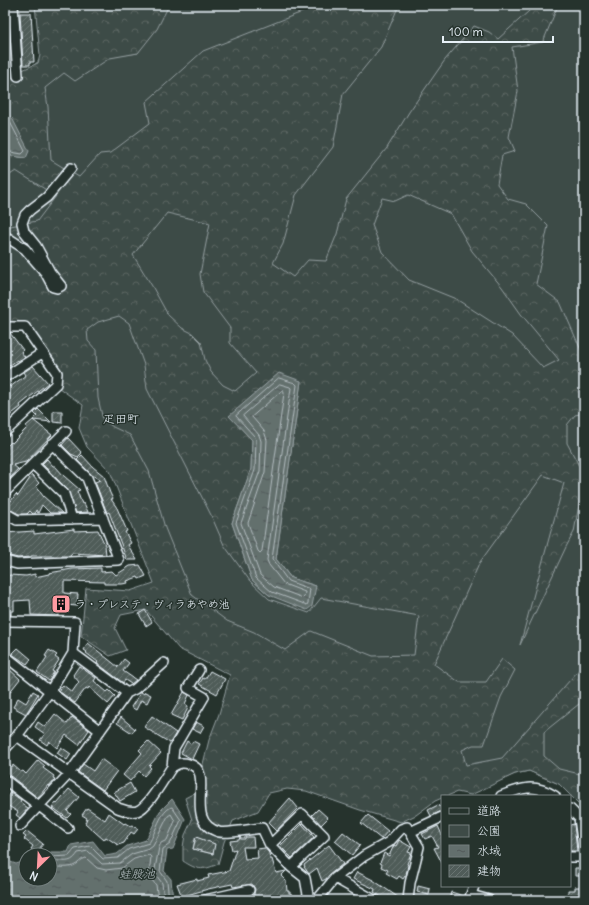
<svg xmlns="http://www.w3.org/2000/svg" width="589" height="905" font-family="Delius,'Klee One',sans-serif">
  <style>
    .green { fill: #3e4b47; stroke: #939ea0 }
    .forest { fill: url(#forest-crowns); stroke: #939ea0; fill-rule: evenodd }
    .water { fill: url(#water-ripples); stroke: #98a3a5 }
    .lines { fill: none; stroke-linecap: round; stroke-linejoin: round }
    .shore { stroke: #b3bdc0; stroke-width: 1 }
    .building { fill: url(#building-hatch); stroke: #e8f1f8 }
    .minor-casing { stroke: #e8f1f8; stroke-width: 12 }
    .minor { stroke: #26332d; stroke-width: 9 }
    .labels { text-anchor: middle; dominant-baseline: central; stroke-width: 3; stroke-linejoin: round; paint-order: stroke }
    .poi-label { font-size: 11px; fill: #e8f1f8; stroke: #26332d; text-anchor: start }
    .neighbourhood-label { font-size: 12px; fill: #e8f1f8; stroke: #26332d }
    .water-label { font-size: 12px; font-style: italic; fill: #b3bdc0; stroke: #26332d }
  </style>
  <defs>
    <pattern id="forest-crowns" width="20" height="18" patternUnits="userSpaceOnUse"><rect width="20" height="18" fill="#3e4b47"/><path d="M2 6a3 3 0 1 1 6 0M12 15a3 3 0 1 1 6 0" fill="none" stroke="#5a6562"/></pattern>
    <pattern id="water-ripples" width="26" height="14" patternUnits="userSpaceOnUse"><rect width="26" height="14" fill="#636f6d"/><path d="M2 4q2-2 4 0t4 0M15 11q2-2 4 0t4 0" fill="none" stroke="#535a5a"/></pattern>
    <pattern id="building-hatch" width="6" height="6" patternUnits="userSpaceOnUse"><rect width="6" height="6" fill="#505c59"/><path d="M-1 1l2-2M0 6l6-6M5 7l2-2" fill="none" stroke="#697472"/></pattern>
  </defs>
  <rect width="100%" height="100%" fill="#26332d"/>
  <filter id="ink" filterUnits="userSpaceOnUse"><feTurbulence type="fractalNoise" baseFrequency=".025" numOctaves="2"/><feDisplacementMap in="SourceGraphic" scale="8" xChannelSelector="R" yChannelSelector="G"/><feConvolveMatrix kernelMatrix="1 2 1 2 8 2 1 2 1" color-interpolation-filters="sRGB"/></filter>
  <g filter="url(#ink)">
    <path class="green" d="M165,5H584V809L559,784L529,771L515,774L488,786L184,642L60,345L5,268V88L44,57L95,67L110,57L138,53Z"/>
    <path class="forest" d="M35,5H169L157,29L138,53L110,58L75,81L64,73L45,88L48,107L51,160L79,177L100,154L110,153L150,123L146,102L203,51L320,5H399L381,47L343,94L333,147L296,195L283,244L273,263L293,277L308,260L326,261L337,234L346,199L387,148L409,112L445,60L474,26L489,32L498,39L529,11L533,5H558L543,42L512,47L518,91L509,137L515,151L502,155L497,184L508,199L526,204L548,226L536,284L560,302L584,357V413L575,415L567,425V443L584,475V477L574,532L566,547L520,645L564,483L543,475L480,562L434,664L459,682H486L502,659L515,670L501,697L484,745H473L462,750L466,765L502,758L584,664V700L544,732V756L559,769L584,775V809L559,784L529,771L515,774L471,795L457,792L447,796H442V798L435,801L416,815L401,822L360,810L306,791L287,789L269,793L258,811L233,821L224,842L218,864C202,871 197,870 183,861V847L185,835L192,820L185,798L206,787L203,764L209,740L219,714L230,675L179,649L146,610L121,615L115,628L126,650L110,656L81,636L86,588L130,591L154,583L110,471L87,447L79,428L83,405L59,388V370L43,348L30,325L5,323V227L37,221L56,196L16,171L5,178V155L26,158L12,119L5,114V78H12L20,71L38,63L40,55ZM408,195L451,214L472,251L502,287L521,314L559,360L543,368L512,335L456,299L409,280L382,252L372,225L382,198L395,201ZM167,213L210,223L200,274L203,292L230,328V343L256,373L235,391L223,385L211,372L205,360L201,342L192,333L182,328L168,315L152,286L133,255ZM119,316L129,323L144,365L147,389L211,515L224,545L250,581L269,599L309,613L321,598L419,616L414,655L373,656L311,631L285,650L254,632L227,621L192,595L165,528L149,471L130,435L113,427L103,420L98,398L96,350L88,341L87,330L98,322ZM301,381L276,559L291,578L316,586L269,595L252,580L232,523L251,469L252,440L230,416ZM195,838L214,844L213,854L193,849Z"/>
    <path class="water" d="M5,114L12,118L29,151L26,158L5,155Z
      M279,373L301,381L276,559L291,578L316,586L312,606L307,610L269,595L252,580L232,523L251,469L252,440L229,416Z
      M172,799L185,819L173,849L167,850L164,871L171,879L173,900H5V860L16,864L26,861V879H50V855H44L51,852H68L71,845L93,841L105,856L117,854L127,846L146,840L160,811Z"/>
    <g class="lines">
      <path class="shore" d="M5,119L10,122L25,151L22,154L5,151
        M279,378L295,383L297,385L272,559L288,581L310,589L308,603L307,605L272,592L256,578L236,523L255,470L256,440L255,437L236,416Z
        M280,384L290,387L291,388L267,560L269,565L284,584L305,592L304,597L303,598L274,587L260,575L241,523L260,471L261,441L259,435L243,416Z
        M283,390L284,393L262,551L260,553L258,551L248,523L265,472L267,440L264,431L252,417Z
        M50,857L69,856L75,849L90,846L103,859L118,858L129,849L149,843C156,832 160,811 172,807L181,820L170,844L163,849L160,871L167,881L169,900
        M50,862C62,858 69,867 78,853L88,851L102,864L120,863L132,854L149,849L153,846L168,816L171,814L175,821L167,840L161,843L159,847L155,869L156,875L162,883L164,900
        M50,869C57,865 65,869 73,866C79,864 80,859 86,858L97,868L106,870L122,868L134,859L149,855L151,857L149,873L151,879L156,885L158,900"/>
    </g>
    <path class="building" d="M20,13H31L34,62H30V65H23Z
      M10,333L23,350L21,352L25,357L18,361L17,360L5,369V337Z
      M33,366L48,383L20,405L21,407L5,419V388L9,385L10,387L26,375L24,372Z
      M38,409L51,422L33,420L37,416L34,413Z
      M53,411H62V423L53,422Z
      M33,420L52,435L26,462L13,465L18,469L5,484V448L11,442L12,443L27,428L26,426Z
      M68,438L82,453L78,457L71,454L62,445Z
      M82,455L93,467L104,476L110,493L113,499H111L117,508L127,531L125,532L131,543L128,545L137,560H127L109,512L107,513L95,482L100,480L92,475L77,460Z
      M47,459L53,466H55L64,476L80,490L77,491L82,504L84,503L88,512L76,513L68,490L42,464Z
      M32,475L39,483L36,486L43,496L62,513H50L42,505L38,513L36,510L35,514H33L30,511L27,514H19L5,507V502L7,498L11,501L16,494L18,496Z
      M74,529V531L98,530L105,545L106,555L72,553L70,556H31V557L18,558L5,555V533L34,531V534Z
      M140,565L146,576L139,579L138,577L127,581L128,583L122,584H104V582L64,581V593L78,594L77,606L65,605V612H59V616L31,615L30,600L14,601V611H11V615H5V577L10,575L26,576L35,574V577L49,574V573L72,569L101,568V572L112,571L116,575L130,566Z
      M145,610L152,622L146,626L139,614Z
      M88,643L118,667L124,659L129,663L123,671L136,680L131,684L125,680L123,683L97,663L98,662L86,653L87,652L84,650Z
      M18,648L31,659L27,664L12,654Z
      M49,650L57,655L55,657L59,660L52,671L54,672L49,681L37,672L47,657L45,656Z
      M79,666L96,678L94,681L107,692L109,690L115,696L108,704L89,687L88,689L86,688L75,703L60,692L59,689L63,685L72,692L79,682L73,675Z
      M8,668L20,679L5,698V673Z
      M210,671L225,679L217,694L199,684L203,678L205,679Z
      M33,691L38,694L26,714L13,707L18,698L26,703Z
      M141,692L144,694L145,692L151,695L147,703L141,700L136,710L131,707Z
      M184,692L189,695L185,704L188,706L187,710L182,720L171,715Z
      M55,714L67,724L72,717L89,730L79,745L66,735L57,748L49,741L47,745L40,740L45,734L35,727L38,722L45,727Z
      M152,716L176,733L170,743L144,727Z
      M121,717L135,729L132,733L117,723Z
      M196,722L204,726L200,733L192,729Z
      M148,741L161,753L149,766L151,768L144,776L139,771L130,781L123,775L142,753L139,750Z
      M187,741L191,744L193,741L199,744L192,759L181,753Z
      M61,747L71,754L67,760L57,753Z
      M101,759L117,771L103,790L78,772L83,764L93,771Z
      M38,760L45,766L43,768L54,776L53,778L55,779L49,786L48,785L38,798L9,775L5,774V761L12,767L13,765L21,772L23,771L26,774Z
      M130,783L135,792L120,801L114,792Z
      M69,789L79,797L67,811L71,814L67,818L52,807L56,802L57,803Z
      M10,792L21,800L20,802L28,808L20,818L16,815L18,812L5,804L8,800L6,799Z
      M290,798L298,808L276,831L268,823Z
      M438,805L439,807L442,805V811L431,816L428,810Z
      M87,808L105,820L109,813L124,824L125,823L130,826L132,825L138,829L134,834L131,832L124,843L118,845L106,837L104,840L85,823L87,818L82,815Z
      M318,809L328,818L321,825L312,815Z
      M368,815L388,831L381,839L361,823Z
      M302,824L314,837L292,858L280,846Z
      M574,824L577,851H570V825Z
      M438,826L442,835V863L434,848L438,847L432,836L425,839L422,834Z
      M27,831L43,844L36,853L31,849L33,846L24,839L26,837L23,835Z
      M343,832L360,845L352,855L335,841Z
      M196,837L215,844L213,854L193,849Z
      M240,837L241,839H245V837H253L254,847H243L245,859L258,858L257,849L265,848L269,853L270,859H272L276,873L286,871L281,876L286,881L287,891H289V893H291L292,900H255L254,894L255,889L252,884L233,887L232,884L208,889L187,895L188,896L182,897L177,884L197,879V881L209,878L208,875L229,871L236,849L232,850L230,841L239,840Z
      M399,840L411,847L408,852L411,853L407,864L408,865L406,876H405L403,879L399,876L397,879L386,873L388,870L381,867L382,864L380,863L384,853L389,856L394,845L396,846Z
      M329,845L343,864L329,875L326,879L322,881L317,868L309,874L304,867H305L304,865Z
      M575,868H584V876H575Z
      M357,872L373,880L402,900H386L374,892L375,889L353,879Z
      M418,886L430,889L429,895L417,892Z
      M575,887H583V896L580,895V897H568V890H575Z
      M451,892L464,896L463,900H449Z"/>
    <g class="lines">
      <g class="minor-casing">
        <path id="minor" d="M13,5L18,76
          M5,236L25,249L45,272L53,287L57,288L61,286L50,272L36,246L24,231L22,223L25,215L30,210L47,197L71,168
          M5,327H25L57,373L56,384L5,432
          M5,377L42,353
          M33,464L64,494L72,519
          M5,492L66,431
          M5,513L17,520L103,518
          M5,561L17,564L119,560L87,478L52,444
          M5,621L75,622L73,653L50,691L17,736L5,749
          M73,653L127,693
          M9,659L100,731
          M17,736L118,808C124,810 130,813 137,811C149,807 164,778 172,767C178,763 182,762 189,764C217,771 181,821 219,832C227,834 252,829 262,828L270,845L291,867L305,878L309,900
          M172,767L174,748L204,697L188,688L199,670
          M5,780L68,828
          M501,796C521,788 534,783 555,796
          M570,809L579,818L584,855
          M20,826L69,774L127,693L135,689L164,663
          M410,832L442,817
          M270,845L302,814L324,836L291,867
          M570,857H584
          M335,878L374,900
          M471,895L489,900
          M205,900L249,890
          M317,900L335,878L364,856L389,842L401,829L407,827L419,847L410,883L408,900
          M469,900L474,886"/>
      </g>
      <use href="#minor" class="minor"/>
    </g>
  </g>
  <defs>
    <g id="building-square" transform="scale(1)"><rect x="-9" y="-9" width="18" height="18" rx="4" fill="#ff9aa2" stroke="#26332d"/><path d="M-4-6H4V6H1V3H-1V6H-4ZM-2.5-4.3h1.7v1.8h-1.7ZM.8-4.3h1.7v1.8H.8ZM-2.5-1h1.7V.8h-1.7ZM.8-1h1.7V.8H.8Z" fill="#111"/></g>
  </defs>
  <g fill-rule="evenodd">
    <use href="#building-square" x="61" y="604"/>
  </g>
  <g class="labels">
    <g class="poi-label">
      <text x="75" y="604">ラ・プレステ・ヴィラあやめ池</text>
    </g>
    <g class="neighbourhood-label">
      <text x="121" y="418">疋田町</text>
    </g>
    <g class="water-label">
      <text x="137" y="873">蛙股池</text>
    </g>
  </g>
  <rect width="589" height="905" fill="none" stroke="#26332d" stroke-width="20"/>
  <rect x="10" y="10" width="569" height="885" fill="none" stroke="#e8f1f8" stroke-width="1.5" filter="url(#ink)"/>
  <rect x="441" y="795" width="130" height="92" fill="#26332d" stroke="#747f7e"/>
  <rect x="449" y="808" width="20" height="6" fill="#26332d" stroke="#747f7e"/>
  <text x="477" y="815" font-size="12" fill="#e8f1f8">道路</text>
  <rect x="449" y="825" width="20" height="12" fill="#3e4b47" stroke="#747f7e"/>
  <text x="477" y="835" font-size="12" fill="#e8f1f8">公園</text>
  <rect x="449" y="845" width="20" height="12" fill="url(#water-ripples)" stroke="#747f7e"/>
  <text x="477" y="855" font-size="12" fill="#e8f1f8">水域</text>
  <rect x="449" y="865" width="20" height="12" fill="url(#building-hatch)" stroke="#747f7e"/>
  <text x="477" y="875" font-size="12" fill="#e8f1f8">建物</text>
  <g transform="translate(38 867) rotate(204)"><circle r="19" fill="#26332d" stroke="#747f7e"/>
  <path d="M0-3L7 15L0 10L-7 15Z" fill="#ff9aa2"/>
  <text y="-6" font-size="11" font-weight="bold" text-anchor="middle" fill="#e8f1f8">N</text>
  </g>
  <path d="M443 36v6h110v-6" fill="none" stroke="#e8f1f8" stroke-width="2"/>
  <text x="449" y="36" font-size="12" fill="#e8f1f8" stroke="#26332d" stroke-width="3" paint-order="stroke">100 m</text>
</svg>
